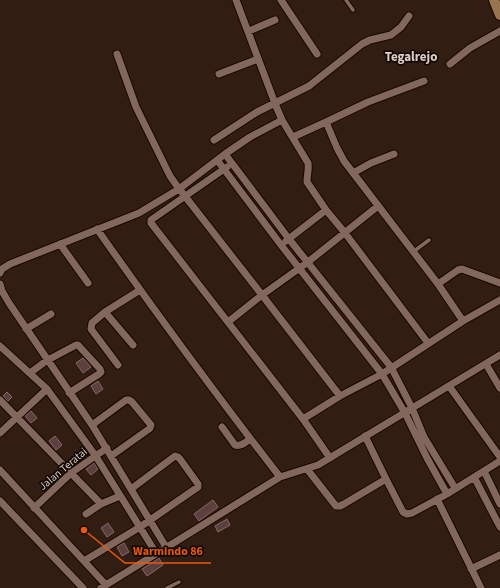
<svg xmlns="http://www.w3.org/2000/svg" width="500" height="588" font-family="'Source Sans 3',sans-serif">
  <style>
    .building { fill: #5b403f; stroke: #866867 }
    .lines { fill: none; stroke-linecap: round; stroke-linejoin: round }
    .lane-casing { stroke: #180601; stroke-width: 5.5 }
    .street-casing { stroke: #180601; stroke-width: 9 }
    .secondary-casing { stroke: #180601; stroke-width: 12 }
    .lane { stroke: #82685c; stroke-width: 3.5 }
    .street { stroke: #82685c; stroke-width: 7 }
    .secondary { stroke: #997451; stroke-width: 10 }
    .labels { text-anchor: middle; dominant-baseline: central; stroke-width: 3.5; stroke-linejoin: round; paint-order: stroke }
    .street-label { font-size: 11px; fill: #ddcec7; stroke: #130906 }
    .quarter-label { font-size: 13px; font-weight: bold; fill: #ddcec7; stroke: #130906 }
    .leader { fill: none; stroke: #e8590c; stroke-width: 1.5 }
    .callout-dot { fill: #e8590c; stroke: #130906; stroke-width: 1.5 }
    .callout-label { font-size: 12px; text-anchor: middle; font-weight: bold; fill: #e8590c; stroke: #130906; stroke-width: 3.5; stroke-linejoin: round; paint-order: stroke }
  </style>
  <rect width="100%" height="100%" fill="#321d12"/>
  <path class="building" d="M83,358L91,367L83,373L76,363Z
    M98,381L103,389L96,394L91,386Z
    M7,392L12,397L8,401L3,396Z
    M31,411L37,418L31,423L25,416Z
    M55,436L62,445L56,450L49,441Z
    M94,463L98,469L91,475L86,469Z
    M213,500L218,507L199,521L194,514Z
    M227,519L230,525L218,532L215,526Z
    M108,523L114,532L107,537L101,528Z
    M124,543L129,552L122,556L117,547Z
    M159,558L163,565L147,576L142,569Z"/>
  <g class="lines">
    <g class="lane-casing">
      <path id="lane" d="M346,0L353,10
        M413,252L429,240
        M167,588L179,582"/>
    </g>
    <g class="street-casing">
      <path id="street" d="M236,0L276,106L282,120L308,163C309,170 307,175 307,182L326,210L345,233L428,343
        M281,0L317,54
        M249,31L275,20
        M117,54L136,107L170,176L177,186L262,295L340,396
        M450,64L470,48L500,31
        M219,74L258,59
        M326,122L337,148L344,161L438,284L463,321
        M293,137L326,122L368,102L424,81
        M214,140L257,112L309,86L362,44L370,40L391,35L401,27L409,16
        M225,154L289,239L391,367L412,408L424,437L455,488
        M217,160L281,245L382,374L405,413L427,458L447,494
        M227,167L151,220V223L303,419L330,458
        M353,173L371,163L394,154
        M97,229C156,313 217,396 280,477
        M286,241L326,210
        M60,244L88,283
        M0,273L2,269L10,264L139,213L179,189L225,154L250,137L282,120
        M0,284L2,291L9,303L92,425L166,547
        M438,284L458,270L462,269L500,283
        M105,312L133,345
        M228,322L262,295L308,262L378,206
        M26,329L51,314
        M0,346L47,389L0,433
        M486,364L500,388
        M118,365L91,329L92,323L105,312L140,290
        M30,373L46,361L76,345H78L100,369L101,372L99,374L69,393
        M449,386L500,457
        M47,389L95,455L156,553
        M0,400L101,504
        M303,419L340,396L382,374L463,321L500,300
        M92,425L126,400H129L132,402L151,425L150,428L149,429L111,456
        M222,427L235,445C241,447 246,442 250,439
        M365,436L386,479L403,512L407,514L412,513L447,494L500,461
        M307,469L336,506H340L344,504L386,479
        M0,470L106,585
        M484,471L500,504
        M474,477L500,527
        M437,499L481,588
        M0,501L83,588
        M34,508L71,473L107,448
        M86,514L101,504L120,496
        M84,561L140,527L198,487V484L180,459L178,457L175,456L131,489
        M471,569L500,555
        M101,588L280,477L318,465L500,355"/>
    </g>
    <g class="secondary-casing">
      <path id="secondary" d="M494,0L500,15"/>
    </g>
    <use href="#lane" class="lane"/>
    <use href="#street" class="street"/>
    <use href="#secondary" class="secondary"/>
  </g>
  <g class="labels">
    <g class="street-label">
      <text transform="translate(63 469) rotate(-40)">Jalan Teratai</text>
    </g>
    <g class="quarter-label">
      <text x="411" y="57">Tegalrejo</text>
    </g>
  </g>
  <path class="leader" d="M84 530L125 563H211"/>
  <circle class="callout-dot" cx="84" cy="530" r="4"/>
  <g class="callout-label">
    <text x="168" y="555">Warmindo 86</text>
  </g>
</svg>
